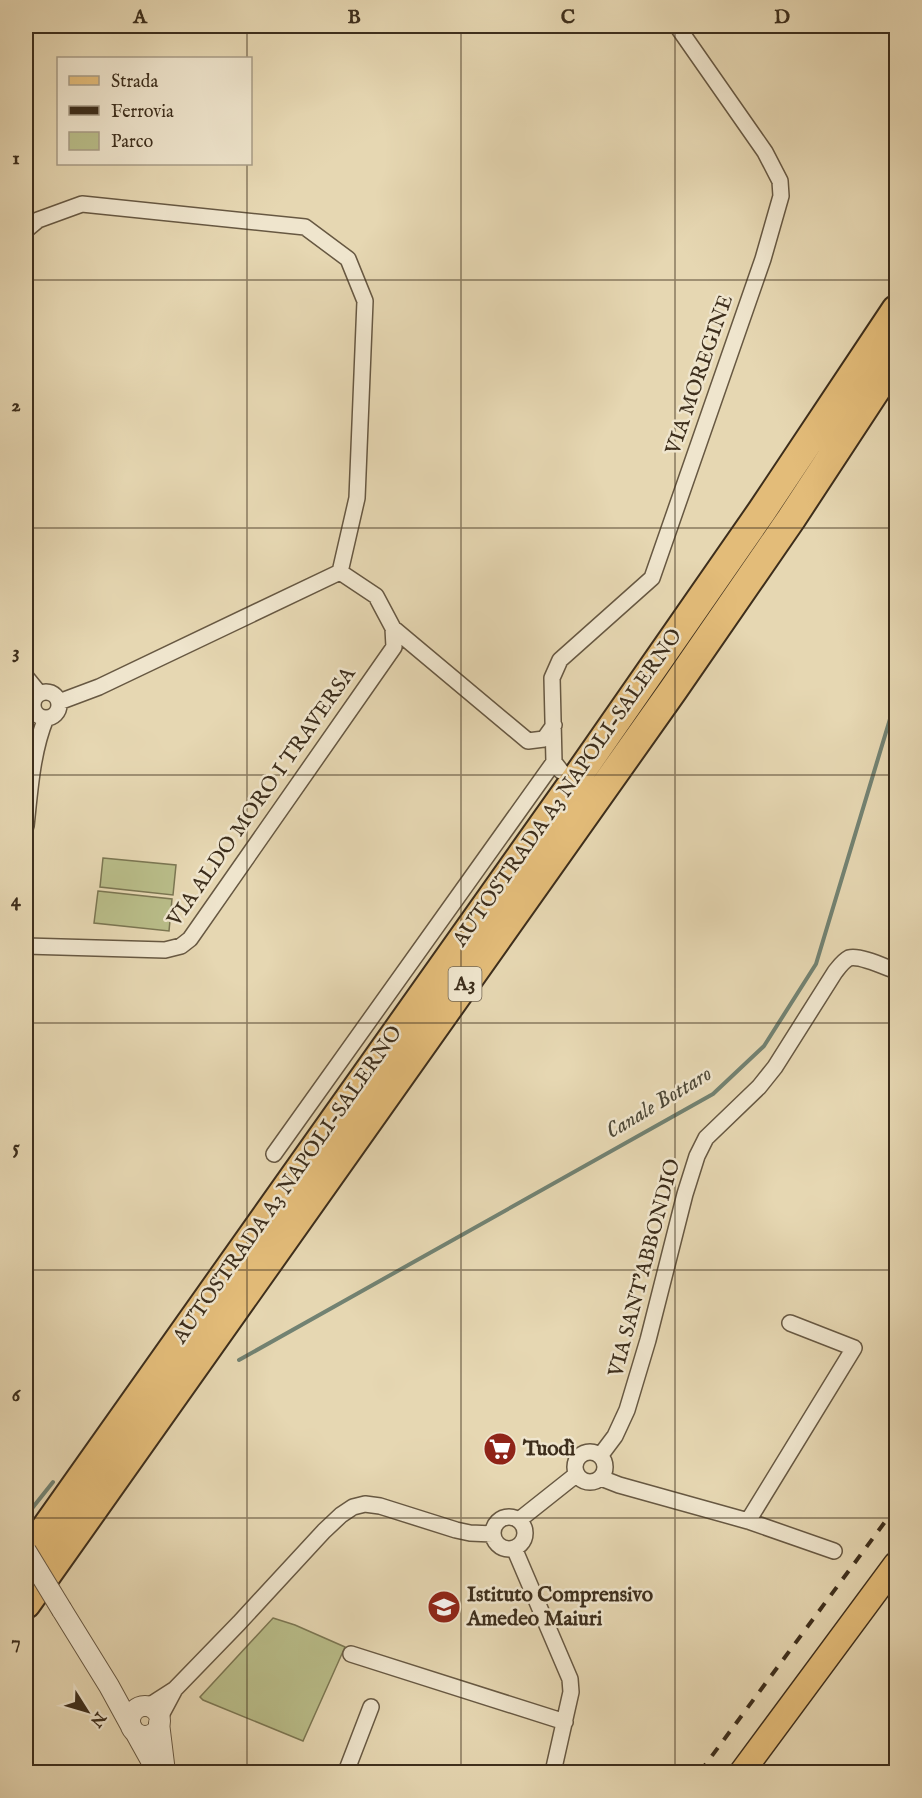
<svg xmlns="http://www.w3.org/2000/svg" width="922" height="1798" font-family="'IM FELL English',serif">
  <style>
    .green { fill: #b9bd89; stroke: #7b7652; stroke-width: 1.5 }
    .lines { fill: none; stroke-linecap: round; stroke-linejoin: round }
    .stream { stroke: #728272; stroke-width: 4 }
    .minor-casing { stroke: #675842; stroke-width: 18 }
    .tertiary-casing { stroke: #675842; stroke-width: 22 }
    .primary-casing { stroke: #3d2e1c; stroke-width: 27 }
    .motorway-casing { stroke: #3d2e1c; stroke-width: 32 }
    .minor { stroke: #efe5cd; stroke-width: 15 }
    .tertiary { stroke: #efe5cd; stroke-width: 20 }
    .primary { stroke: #e3bc79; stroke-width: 24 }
    .motorway { stroke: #e3bc79; stroke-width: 28 }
    .rail { stroke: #3d2e1c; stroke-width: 4; stroke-dasharray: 10 10; stroke-linecap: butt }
    .tertiary-bridge-casing { stroke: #675842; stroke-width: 22; stroke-linecap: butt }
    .tertiary-bridge { stroke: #efe5cd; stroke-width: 20 }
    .grid { fill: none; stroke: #3d2e1c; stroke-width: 1.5; stroke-opacity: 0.55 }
    .labels { text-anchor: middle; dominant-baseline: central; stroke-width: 5; stroke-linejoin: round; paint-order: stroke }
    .shield { fill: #efe5cd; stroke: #726551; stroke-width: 1.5 }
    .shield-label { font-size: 20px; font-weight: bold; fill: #3d2e1c }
    .street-label { font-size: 21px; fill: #3d2e1c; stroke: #efe5cd }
    .poi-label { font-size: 21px; font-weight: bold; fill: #3d2e1c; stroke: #efe5cd; text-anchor: start }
    .water-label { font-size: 22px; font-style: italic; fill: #4f4a39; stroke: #efe5cd }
    .neatline { fill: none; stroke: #3d2e1c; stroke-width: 2 }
    .grid-label { font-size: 20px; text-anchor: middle; font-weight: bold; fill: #3d2e1c }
  </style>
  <rect width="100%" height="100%" fill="#e6d7b2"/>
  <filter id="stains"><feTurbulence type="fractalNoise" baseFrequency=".00333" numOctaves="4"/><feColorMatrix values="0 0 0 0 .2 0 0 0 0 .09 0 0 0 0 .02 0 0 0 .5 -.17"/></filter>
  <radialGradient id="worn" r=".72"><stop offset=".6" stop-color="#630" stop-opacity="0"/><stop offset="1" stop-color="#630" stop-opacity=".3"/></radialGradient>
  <path class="green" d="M103,858L176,865L173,895L100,887Z
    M98,891L172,899L169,931L94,923Z
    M273,1618L295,1625L345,1647L303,1741L203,1700L200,1697Z"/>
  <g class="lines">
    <path class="stream" d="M239,1360L713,1094L764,1046L816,964L893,709L896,664
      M26,1516L53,1482"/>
    <g class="minor-casing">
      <path id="minor" d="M26,230L38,220L82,204L305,227L348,259L365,301L357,498L340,572L99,687L59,702
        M340,572L376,596L393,628L528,741L544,739L554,725
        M26,677L39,693
        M33 705a13 13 0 1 1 26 0a13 13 0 1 1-26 0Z
        M561,771L554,762L552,678L560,660L652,578L763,259L781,196L780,181L765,152L677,26
        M26,826C30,790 32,752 46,718
        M26,946L165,950L181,946L190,939L394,647L393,628
        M274,1154L554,762
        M575 1467a15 15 0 1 1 30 0a15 15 0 1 1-30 0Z
        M600,1456L615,1436L627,1410L648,1340L685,1194L697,1156L706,1138L759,1087L775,1067L835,972C839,967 843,961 849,958C860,955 885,967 896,971
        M601,1478L619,1485L748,1521L834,1551
        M493 1533a16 16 0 1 1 32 0a16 16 0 1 1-32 0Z
        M519,1520L577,1474
        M748,1521L854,1348L790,1323
        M514,1548L570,1679L571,1692L553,1772
        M351,1654L565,1722
        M147,1707L175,1689L239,1623L324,1531L341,1515L353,1507L365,1504L380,1506L456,1530L470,1533L493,1534
        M159,1719L175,1689
        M346,1772L371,1707"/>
    </g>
    <g class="tertiary-casing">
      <path id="tertiary" d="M62,1610L109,1686L132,1728
        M130 1721a15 15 0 1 1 30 0a15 15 0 1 1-30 0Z
        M159,1723L165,1772
        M135,1732L150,1759L162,1772"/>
    </g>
    <g class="primary-casing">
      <path id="primary" d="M742,1772L896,1564"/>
    </g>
    <g class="motorway-casing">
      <path id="motorway" d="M26,1556L580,773L762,511L896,310
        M26,1604L673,690L791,519L896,359"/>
    </g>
    <use href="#minor" class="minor"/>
    <use href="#tertiary" class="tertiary"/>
    <use href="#primary" class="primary"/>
    <use href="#motorway" class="motorway"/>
    <path class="rail" d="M700,1772L896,1507"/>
    <g class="tertiary-bridge-casing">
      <path id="tertiary-bridge" d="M26,1551L62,1610"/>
    </g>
    <use href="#tertiary-bridge" class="tertiary-bridge"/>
  </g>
  <path class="grid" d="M247,26V58M461,26V1772M675,26V1772M247,164V1772M26,280H896M26,528H896M26,775H896M26,1023H896M26,1270H896M26,1518H896"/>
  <defs>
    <g id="supermarket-disc" transform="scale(1.725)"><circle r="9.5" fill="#8f2418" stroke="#efe5cd"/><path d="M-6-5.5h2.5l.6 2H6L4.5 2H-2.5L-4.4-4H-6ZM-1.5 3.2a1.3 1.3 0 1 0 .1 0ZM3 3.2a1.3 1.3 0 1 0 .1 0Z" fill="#fff"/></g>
    <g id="school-disc" transform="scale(1.725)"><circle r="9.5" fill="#8f2418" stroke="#efe5cd"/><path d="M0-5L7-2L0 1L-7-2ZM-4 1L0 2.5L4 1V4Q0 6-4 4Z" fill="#fff"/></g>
  </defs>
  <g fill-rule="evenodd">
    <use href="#supermarket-disc" x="500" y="1449"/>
    <use href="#school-disc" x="444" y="1607"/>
  </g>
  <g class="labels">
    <rect class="shield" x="448.5" y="967" width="33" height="34" rx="4.5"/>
    <g class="shield-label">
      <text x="465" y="984">A3</text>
    </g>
    <g class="street-label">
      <text transform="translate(700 375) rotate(-71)">VIA MOREGINE</text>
      <text transform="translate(568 788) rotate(-55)">AUTOSTRADA A3 NAPOLI-SALERNO</text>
      <text transform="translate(262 797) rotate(-55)">VIA ALDO MORO I TRAVERSA</text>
      <text transform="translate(288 1185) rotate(-55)">AUTOSTRADA A3 NAPOLI-SALERNO</text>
      <text transform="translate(645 1268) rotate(-75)">VIA SANT'ABBONDIO</text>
    </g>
    <g class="poi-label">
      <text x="523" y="1449">Tuodì</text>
      <text x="467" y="1595">Istituto Comprensivo<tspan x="467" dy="24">Amedeo Maiuri</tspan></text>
    </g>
    <g class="water-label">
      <text transform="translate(659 1103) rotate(-31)">Canale Bottaro</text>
    </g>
  </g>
  <rect width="922" height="1798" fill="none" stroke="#e6d7b2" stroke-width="66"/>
  <rect x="57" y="57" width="195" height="108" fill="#efe5cd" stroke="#a89c86" stroke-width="1.5"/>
  <rect x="69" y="76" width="30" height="9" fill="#e3bc79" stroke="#a89c86" stroke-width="1.5"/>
  <text x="111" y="87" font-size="18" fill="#3d2e1c">Strada</text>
  <rect x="69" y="106" width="30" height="9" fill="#3d2e1c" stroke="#a89c86" stroke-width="1.5"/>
  <text x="111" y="117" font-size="18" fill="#3d2e1c">Ferrovia</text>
  <rect x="69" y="132" width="30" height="18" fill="#b9bd89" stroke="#a89c86" stroke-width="1.5"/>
  <text x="111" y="147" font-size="18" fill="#3d2e1c">Parco</text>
  <g transform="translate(87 1711) rotate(127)" stroke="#efe5cd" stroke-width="4.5" paint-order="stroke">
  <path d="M0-4.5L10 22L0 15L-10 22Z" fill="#3d2e1c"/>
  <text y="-9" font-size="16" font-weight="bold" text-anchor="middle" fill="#3d2e1c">N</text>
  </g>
  <rect x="33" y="33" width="856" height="1732" class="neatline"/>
  <g class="grid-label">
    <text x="140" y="23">A</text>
    <text x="354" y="23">B</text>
    <text x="568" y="23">C</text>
    <text x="782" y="23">D</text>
    <text x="16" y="164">1</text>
    <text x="16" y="411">2</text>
    <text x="16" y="658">3</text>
    <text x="16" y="906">4</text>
    <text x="16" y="1153">5</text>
    <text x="16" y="1401">6</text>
    <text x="16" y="1648">7</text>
  </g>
  <rect width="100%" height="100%" filter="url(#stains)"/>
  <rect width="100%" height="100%" fill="url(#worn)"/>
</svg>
